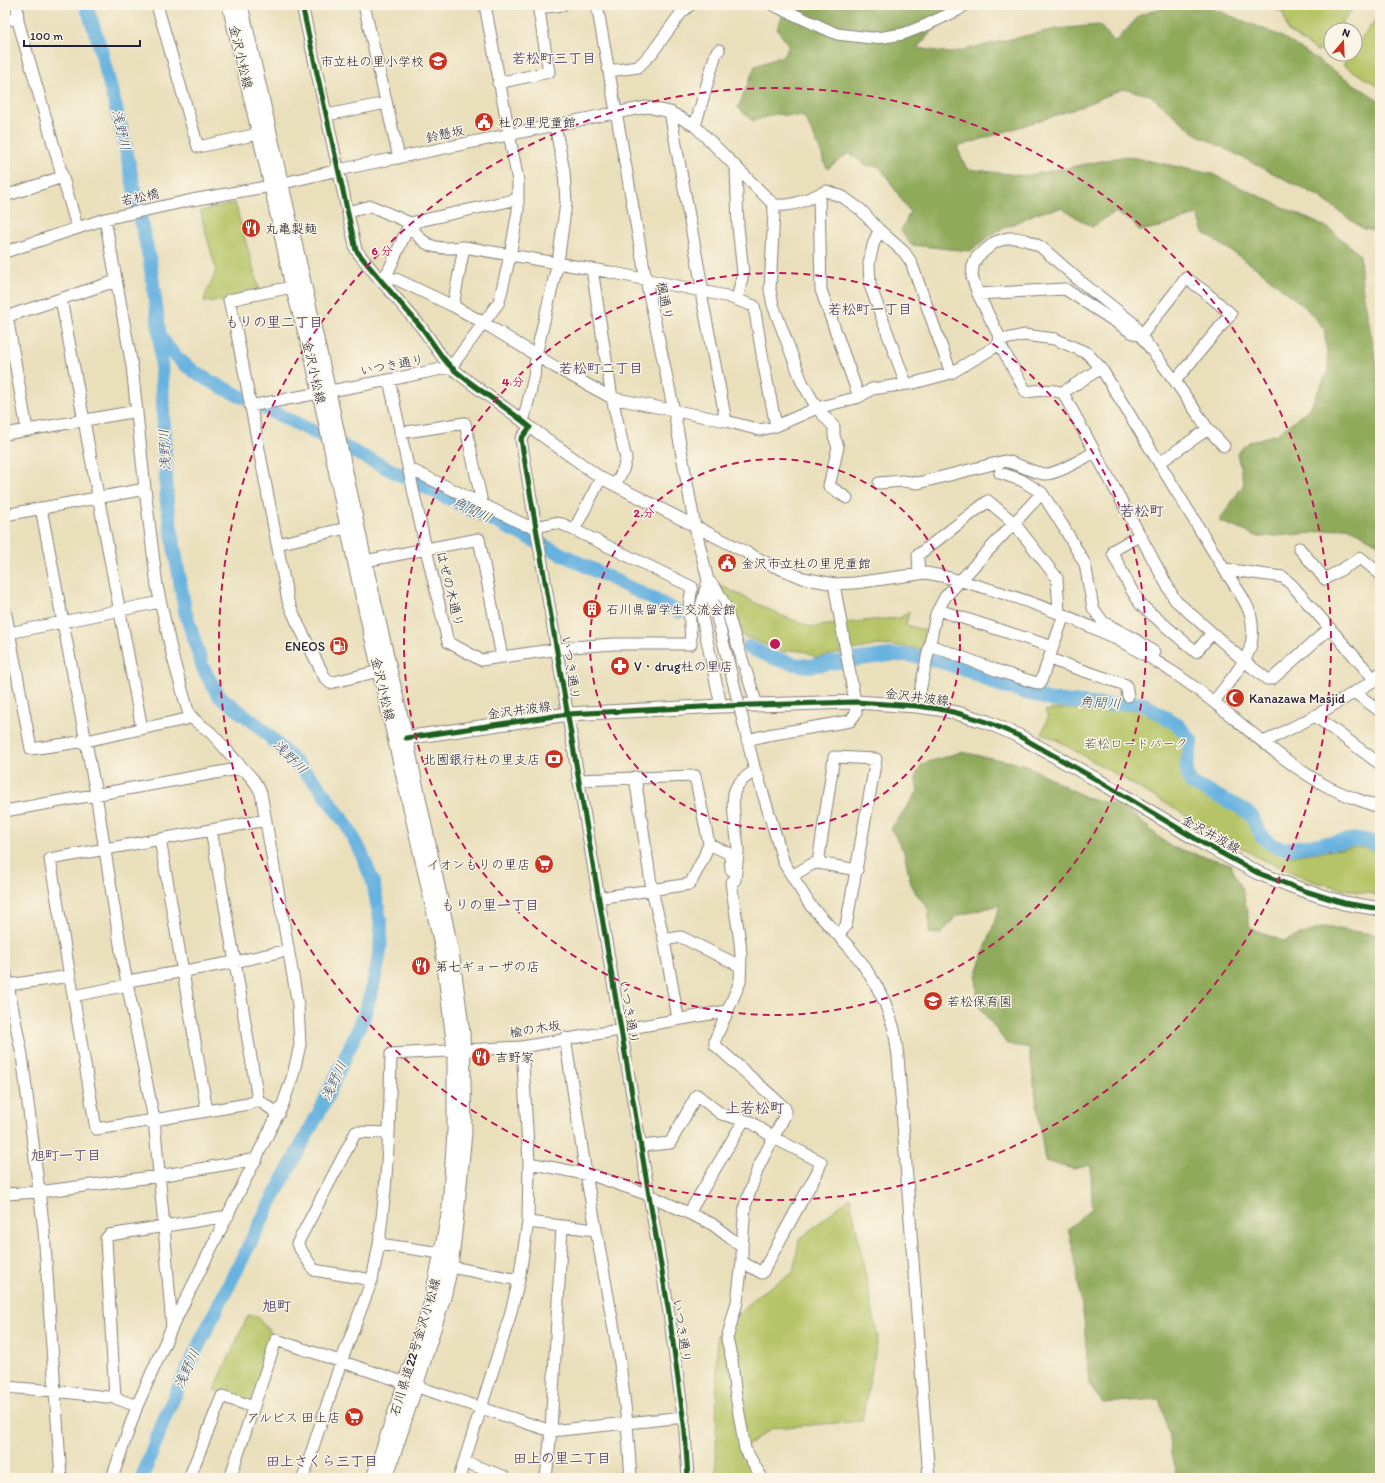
<svg xmlns="http://www.w3.org/2000/svg" width="1385" height="1483" font-family="Itim,'Klee One',sans-serif">
  <style>
    .green { fill: #b5c466; stroke: #6c7350 }
    .forest { fill: #90aa5b; stroke: #59664b }
    .lines { fill: none; stroke-linecap: round; stroke-linejoin: round }
    .river { stroke: #67b2e0; stroke-width: 14 }
    .minor-casing { stroke: #86807b; stroke-width: 13 }
    .major-casing { stroke: #86807b; stroke-width: 15 }
    .minor { stroke: #fff; stroke-width: 11 }
    .major { stroke: #fff; stroke-width: 13 }
    .minor-bridge-casing { stroke: #86807b; stroke-width: 13; stroke-linecap: butt }
    .minor-bridge { stroke: #fff; stroke-width: 11 }
    .cycleway-casing { stroke: #fcf5e5; stroke-width: 8 }
    .cycleway { stroke: #1b5e20; stroke-width: 5 }
    .ring { fill: none; stroke: #c2185b; stroke-width: 2; stroke-dasharray: 7 5 }
    .labels { text-anchor: middle; dominant-baseline: central; stroke-width: 3; stroke-linejoin: round; paint-order: stroke }
    .street-label { font-size: 13px; fill: #22223b; stroke: #fcf5e5 }
    .poi-label { font-size: 13px; fill: #22223b; stroke: #fcf5e5; text-anchor: start }
    .park-label { font-size: 13px; fill: #4e5348; stroke: #fcf5e5 }
    .neighbourhood-label { font-size: 14px; font-weight: bold; fill: #584a73; stroke: #fcf5e5 }
    .water-label { font-size: 14px; font-style: italic; fill: #3a5475; stroke: #fcf5e5 }
    .quarter-label { font-size: 15px; font-weight: bold; fill: #584a73; stroke: #fcf5e5 }
    .centre { fill: #c2185b; stroke: #fcf5e5; stroke-width: 2 }
    .ring-label { font-size: 12px; text-anchor: middle; font-weight: bold; fill: #c2185b; stroke: #fcf5e5; stroke-width: 3; stroke-linejoin: round; paint-order: stroke }
  </style>
  <rect width="100%" height="100%" fill="#fcf5e5"/>
  <filter id="ink" filterUnits="userSpaceOnUse"><feTurbulence type="fractalNoise" baseFrequency=".025" numOctaves="2"/><feDisplacementMap in="SourceGraphic" scale="8" xChannelSelector="R" yChannelSelector="G"/><feConvolveMatrix kernelMatrix="1 2 1 2 8 2 1 2 1" color-interpolation-filters="sRGB"/></filter>
  <filter id="wash" filterUnits="userSpaceOnUse"><feTurbulence type="fractalNoise" baseFrequency=".012" numOctaves="4" result="noise"/><feDisplacementMap in="SourceGraphic" scale="16" xChannelSelector="R" yChannelSelector="G"/><feGaussianBlur stdDeviation="0.9" result="paint"/><feColorMatrix in="noise" values="0 0 0 0 0 0 0 0 0 0 0 0 0 0 0 0 0 1.4 0 .05"/><feComposite in="paint" operator="in"/></filter>
  <g filter="url(#wash)">
    <rect width="100%" height="100%" fill="#e9dfbb"/>
    <path class="green" d="M1270,5H1356L1337,30H1331C1331,39 1326,48 1317,51L1288,31L1283,13Z
      M1380,13V87L1343,65L1351,54H1355V48Z
      M235,203L260,293L229,300L204,302C206,288 214,282 216,269L203,223L201,211Z
      M716,583L780,615L811,627L873,620L900,618L909,611L906,625L927,631L924,650L899,646L877,645L816,658L807,652L793,650L783,652L741,635L728,603Z
      M1132,703L1144,704L1156,711L1178,725L1191,740V753L1186,763V769L1191,783L1245,818L1260,843L1271,851L1287,856L1357,847L1369,848L1380,854V895L1349,890L1312,881L1259,858L1055,739L1042,734L1048,717L1045,711C1064,706 1082,711 1102,712C1113,712 1122,708 1132,703Z
      M850,1197L878,1338L862,1421L772,1428L740,1451L766,1478H716L717,1335L759,1294L793,1273L799,1240Z
      M252,1315L257,1316L273,1335L253,1398L249,1401L214,1390L229,1357L248,1316Z"/>
    <path class="forest" d="M787,5H955L917,48L950,53L1056,29L1099,25L1115,42L1140,15L1175,5H1204L1281,36L1380,101V231L1363,229L1320,197L1196,134L1150,95L1123,89L1072,110L957,147L967,169L1026,176L1126,156L1212,174L1330,229L1360,255L1362,285L1377,366L1380,371V545L1348,527L1305,534L1259,537L1219,521L1244,484L1237,453L1249,442L1277,434L1310,408L1329,369L1324,329L1305,307L1258,269L1204,233L1198,214L1167,225L1140,231L1131,221L1115,212L1092,227L1061,208L1037,213L995,232L970,251L911,245L901,231L910,212L880,167L866,165L849,153L827,169L816,140L804,117L775,114L753,121L738,108L755,66L783,56L789,46L777,29Z
      M961,752L1026,765L1085,797L1124,807L1171,847L1230,864L1243,891L1250,928L1283,941L1324,927L1380,935V1478H1177L1171,1455L1168,1430L1159,1399L1103,1403L1089,1384L1084,1320L1074,1253L1068,1229L1092,1208L1091,1165L1073,1169L1045,1161L1029,1048L1007,1044L978,1005L976,976L1000,905L956,916L941,934L929,933V910L912,888L904,852L891,829L918,791C914,778 916,775 922,764Z"/>
    <g class="lines">
      <path class="river" d="M86,5L99,43L122,132L150,262L160,336L167,504L185,611L203,668L219,696L259,726L317,784L346,824L361,852L373,882L381,925L380,952L373,986L364,1016L323,1105L273,1198L206,1330L167,1412L142,1478
        M160,336C179,368 210,382 242,397
        M265,408L679,612
        M748,647L773,658L794,664L809,666L890,655H907L932,659L966,670L999,685L1051,700L1105,705L1132,703L1144,704L1178,725L1191,740C1191,761 1181,763 1191,783L1243,809L1251,815L1262,837L1272,845L1284,849L1358,839L1369,841L1380,846"/>
    </g>
  </g>
  <g filter="url(#ink)">
    <g class="lines">
      <g class="minor-casing">
        <path id="minor" d="M17,5L18,21L77,227
          M157,5L198,147L258,134
          M302,5L356,250C377,277 399,301 421,327C431,339 440,357 452,368C476,389 505,406 530,427L521,439L669,1313L685,1431L688,1478
          M364,5L399,158
          M597,5L646,280L674,411L695,527L713,601
          M773,5L837,34L871,38L884,37L903,34L926,25L958,10L965,5
          M538,8L562,5
          M5,17L18,21
          M609,71L638,67L652,53L681,13L690,5
          M498,83L549,72L538,5
          M670,112L703,292L702,298L726,421
          M327,115L386,103
          M695,126L716,53L719,50
          M736,168L738,226L743,273L737,300
          M819,194L821,290L859,397
          M5,196L62,177
          M773,204L774,212L770,290L773,305L802,382L817,408L834,427V436L838,447L829,486L847,498
          M348,212L371,206L410,223L518,199
          M105,219L132,366L145,489L157,586L173,658L188,711C192,721 202,725 210,732C219,741 228,752 237,762C246,772 256,780 261,793L298,1005L300,1045L293,1075L283,1104L172,1327L137,1406L112,1478
          M410,223C422,249 439,250 464,247L609,272L726,296L754,306L764,366L776,426
          M879,230L873,245L869,263L870,285L906,384
          M5,252L105,219L192,200L271,186L338,170L604,115L647,107L670,112L695,126L773,204C790,209 810,198 826,191L843,197L861,210L879,230L904,252L911,262L951,373
          M592,269L612,398L626,459L623,470L615,485
          M381,279H396L453,306L484,323L555,367L612,398L726,421L760,430L776,426L817,408L859,397L872,389L914,383L951,373L995,347L1001,340L1024,335L1055,339L1087,353L1101,368L1224,569C1232,582 1248,602 1251,617C1253,626 1253,639 1250,648C1245,665 1224,687 1214,702
          M381,279L388,272L410,223
          M292,287L229,300L236,329L288,601L297,622L325,678L330,683L379,671
          M978,294L1065,289L1131,332L1141,336
          M61,299L142,729
          M453,306L464,247
          M7,316L27,430
          M5,317L116,281
          M1141,336L1186,278L1204,291L1231,314L1175,381
          M451,367L499,302L510,256L518,211V181L485,5
          M389,380L426,549L479,539L502,657
          M1063,393L1065,391L1101,368
          M250,406L389,380L451,367
          M523,422L534,377L536,355L558,262L566,203L564,171L555,125
          M530,427L601,478L771,565L803,578L834,584L855,583L926,573L942,576C1021,596 1100,624 1168,669C1222,703 1266,751 1321,783C1339,794 1361,800 1380,808
          M400,433L465,423L482,503
          M5,434L137,411
          M1224,446L1208,429L1175,381L1141,336L1132,322L1080,281L1041,247L1026,240L1016,238H1008L995,242L977,257L973,266L972,277L978,294L1001,340L1002,348L1026,392C1038,390 1052,389 1063,393L1175,600L1244,661L1267,679H1272L1330,628
          M1159,463L1208,429
          M1000,473L1021,480L1042,493L1063,526L1085,564L1093,608L1103,622L1138,641L1154,652
          M879,483L902,481L918,483L1005,461C1018,463 1030,472 1044,474C1057,475 1083,458 1095,452
          M41,508L96,794L122,957L154,1120L164,1226L172,1327
          M5,515L145,489
          M574,530L601,478
          M1142,538H1135L1114,550L1113,554L1131,589L1141,605L1196,652L1212,633
          M277,544L347,528
          M1299,548L1325,579L1361,558L1380,574
          M365,561L426,549L448,642L481,660L573,647L614,644H691L689,606L692,587L562,524L554,523L536,527L525,525L408,468
          M1224,569L1283,577L1292,585L1375,680
          M919,574L918,555L988,501L1014,523L1057,578L1059,613
          M5,610L31,749L86,741L191,718
          M938,610L1053,647
          M9,633L160,602
          M930,645L1001,672L1040,684L1064,615
          M1049,659L1126,685L1128,696
          M1354,692L1380,711
          M721,706L702,617L701,607L708,580L717,590L724,603L757,705
          M917,706L936,614L945,597L1042,493
          M1315,716L1380,764
          M746,733L755,771L758,777L784,863L810,905L850,948L862,963L876,985L885,1003L894,1029L898,1056L929,1478
          M747,740L768,735L850,721L856,713L855,702L834,584
          M1264,742L1315,716L1375,680L1380,673
          M755,771C747,776 739,781 735,790C730,802 737,834 738,849C738,859 736,869 735,880L731,883L740,942L741,955L740,982L715,1040V1045L785,1108V1115L758,1168L745,1206L742,1247V1262L737,1302L727,1339L732,1360L735,1390L745,1449L762,1478
          M635,777L652,890L664,940L678,1018
          M578,780L695,776L709,844L703,859L690,884L598,898
          M5,811L243,768
          M211,830L266,820
          M160,839L207,1111
          M709,844L730,854L731,870
          M818,863L834,757L876,759L846,926L838,935
          M792,876L812,864L818,863L857,870
          M664,940L681,937L740,966
          M5,970L22,1055L44,1231L61,1478
          M128,981L235,962L288,950
          M8,985L70,976
          M73,996L128,985
          M565,1038L586,1174L620,1363L627,1423L631,1478
          M258,1100L248,1104L154,1120L96,1129L50,859L211,830L235,962L258,1100L279,1114
          M641,1146L670,1143L697,1095L721,1114L751,1122L774,1138L821,1162L818,1171L762,1273L742,1262
          M529,1163L595,1176L649,1195L712,1224L742,1247
          M5,1194L39,1192L159,1176L257,1159
          M689,1213L744,1120
          M528,1222L596,1230
          M562,1226L551,1431L684,1417
          M379,1244L441,1253
          M451,1267L519,1280
          M372,1280L314,1270L297,1244L356,1132L389,1133
          M5,1386V1387L55,1391L115,1398L137,1406
          M115,1398L106,1239L109,1235L228,1216
          M464,1462L503,1476V1478
          M189,1478L222,1396L253,1407
          M230,1478L276,1340L551,1431L546,1478
          M303,1478L341,1362L372,1280L379,1244L385,1190L389,1133L391,1054L522,1047L727,1011
          M459,1478L509,1319L519,1280L528,1222L529,1163L522,1047
          M619,1478L631,1477"/>
      </g>
      <g class="major-casing">
        <path id="major" d="M229,5L271,186L292,287L311,354L354,560L442,949L452,1032L454,1050V1131L449,1209L441,1253L429,1309L373,1478
          M241,5L329,392L365,561L406,738L446,923L453,959L463,1033L465,1132L457,1215L451,1267L444,1297L416,1386L386,1478
          M398,739L568,714L721,706L855,702L917,706L939,709L957,713L987,722L1019,736L1099,781L1201,842L1258,873L1305,891L1344,903L1380,909"/>
      </g>
      <use href="#minor" class="minor"/>
      <use href="#major" class="major"/>
      <g class="minor-bridge-casing">
        <path id="minor-bridge" d="M713,601L746,733"/>
      </g>
      <use href="#minor-bridge" class="minor-bridge"/>
      <g class="cycleway-casing">
        <path id="cycleway" d="M302,5L356,250C377,277 399,301 421,327C431,339 440,357 452,368C476,389 505,406 530,427L521,439L669,1313L685,1431L688,1478
          M406,738L568,714L721,706L855,702L917,706L939,709L957,713L987,722L1019,736L1099,781L1201,842L1258,873L1305,891L1344,903L1380,909"/>
      </g>
      <use href="#cycleway" class="cycleway"/>
    </g>
  </g>
  <g class="ring">
    <circle cx="775" cy="644" r="185"/>
    <circle cx="775" cy="644" r="371"/>
    <circle cx="775" cy="644" r="556"/>
  </g>
  <defs>
    <g id="school-disc" transform="scale(1)"><circle r="9.5" fill="#c8321e" stroke="#fcf5e5"/><path d="M0-5L7-2L0 1L-7-2ZM-4 1L0 2.5L4 1V4Q0 6-4 4Z" fill="#fff"/></g>
    <g id="civic-disc" transform="scale(1)"><circle r="9.5" fill="#c8321e" stroke="#fcf5e5"/><path d="M-.6-6.5H3V-4.5H.6V-3L4-1V1h2V6H-6V1h2V-1L-.6-3ZM-1.2 2.5V6h2.4V2.5Z" fill="#fff"/></g>
    <g id="restaurant-disc" transform="scale(1)"><circle r="9.5" fill="#c8321e" stroke="#fcf5e5"/><path d="M-5-6h1v4h1v-4h1v4h1v-4h1v5L-1.5 .5V6h-2V.5L-5-1ZM5-6V6H3V1.5H1.5Q1.5-4 5-6Z" fill="#fff"/></g>
    <g id="building-disc" transform="scale(1)"><circle r="9.5" fill="#c8321e" stroke="#fcf5e5"/><path d="M-4-6H4V6H1V3H-1V6H-4ZM-2.5-4.3h1.7v1.8h-1.7ZM.8-4.3h1.7v1.8H.8ZM-2.5-1h1.7V.8h-1.7ZM.8-1h1.7V.8H.8Z" fill="#fff"/></g>
    <g id="fuel-disc" transform="scale(1)"><circle r="9.5" fill="#c8321e" stroke="#fcf5e5"/><path d="M-5.5-6h7V0h2V4h1.3V-2.5L3-4.5l.8-.8L6-3V5H2.5V1h-1V6h-7ZM-4.2-4.7v3.2H.2V-4.7Z" fill="#fff"/></g>
    <g id="pharmacy-disc" transform="scale(1)"><circle r="9.5" fill="#c8321e" stroke="#fcf5e5"/><path d="M-2-6h4v4h4v4h-4v4h-4v-4h-4v-4h4Z" fill="#fff"/></g>
    <g id="mosque-disc" transform="scale(1)"><circle r="9.5" fill="#c8321e" stroke="#fcf5e5"/><path d="M3.5-4.9A6 6 0 1 0 3.5 4.9A5 5 0 1 1 3.5-4.9Z" fill="#fff"/></g>
    <g id="bank-disc" transform="scale(1)"><circle r="9.5" fill="#c8321e" stroke="#fcf5e5"/><path d="M-6-4H6V4H-6ZM0-2.3a2.3 2.3 0 1 0 0 4.6a2.3 2.3 0 1 0 0-4.6Z" fill="#fff"/></g>
    <g id="supermarket-disc" transform="scale(1)"><circle r="9.5" fill="#c8321e" stroke="#fcf5e5"/><path d="M-6-5.5h2.5l.6 2H6L4.5 2H-2.5L-4.4-4H-6ZM-1.5 3.2a1.3 1.3 0 1 0 .1 0ZM3 3.2a1.3 1.3 0 1 0 .1 0Z" fill="#fff"/></g>
  </defs>
  <g fill-rule="evenodd">
    <use href="#school-disc" x="438" y="61"/>
    <use href="#civic-disc" x="484" y="122"/>
    <use href="#restaurant-disc" x="251" y="228"/>
    <use href="#civic-disc" x="727" y="563"/>
    <use href="#building-disc" x="592" y="609"/>
    <use href="#fuel-disc" x="339" y="646"/>
    <use href="#pharmacy-disc" x="620" y="666"/>
    <use href="#mosque-disc" x="1235" y="698"/>
    <use href="#bank-disc" x="554" y="759"/>
    <use href="#supermarket-disc" x="544" y="864"/>
    <use href="#restaurant-disc" x="421" y="966"/>
    <use href="#school-disc" x="933" y="1001"/>
    <use href="#restaurant-disc" x="481" y="1057"/>
    <use href="#supermarket-disc" x="354" y="1417"/>
  </g>
  <g class="labels">
    <g class="street-label">
      <text transform="translate(241 57) rotate(77)">金沢小松線</text>
      <text transform="translate(445 134) rotate(-12)">鈴懸坂</text>
      <text transform="translate(140 197) rotate(-12)">若松橋</text>
      <text transform="translate(665 301) rotate(79)">楓通り</text>
      <text transform="translate(392 365) rotate(-11)">いつき通り</text>
      <text transform="translate(314 372) rotate(77)">金沢小松線</text>
      <text transform="translate(450 589) rotate(76)">はぜの木通り</text>
      <text transform="translate(571 668) rotate(81)">いつき通り</text>
      <text transform="translate(383 689) rotate(77)">金沢小松線</text>
      <text transform="translate(917 697) rotate(7)">金沢井波線</text>
      <text transform="translate(519 710) rotate(-8)">金沢井波線</text>
      <text transform="translate(1211 834) rotate(29)">金沢井波線</text>
      <text transform="translate(629 1012) rotate(80)">いつき通り</text>
      <text transform="translate(535 1029) rotate(-9)">楡の木坂</text>
      <text transform="translate(682 1331) rotate(81)">いつき通り</text>
      <text transform="translate(415 1347) rotate(-73)">石川県道22号金沢小松線</text>
    </g>
    <g class="poi-label">
      <text x="424" y="61" text-anchor="end">市立杜の里小学校</text>
      <text x="498" y="122">杜の里児童館</text>
      <text x="265" y="228">丸亀製麺</text>
      <text x="741" y="563">金沢市立杜の里児童館</text>
      <text x="606" y="609">石川県留学生交流会館</text>
      <text x="325" y="646" text-anchor="end">ENEOS</text>
      <text x="634" y="666">V・drug杜の里店</text>
      <text x="1249" y="698">Kanazawa Masjid</text>
      <text x="540" y="759" text-anchor="end">北國銀行杜の里支店</text>
      <text x="530" y="864" text-anchor="end">イオンもりの里店</text>
      <text x="435" y="966">第七ギョーザの店</text>
      <text x="947" y="1001">若松保育園</text>
      <text x="495" y="1057">吉野家</text>
      <text x="340" y="1417" text-anchor="end">アルビス 田上店</text>
    </g>
    <g class="park-label">
      <text x="1136" y="743">若松ロードパーク</text>
    </g>
    <g class="neighbourhood-label">
      <text x="554" y="58">若松町三丁目</text>
      <text x="870" y="309">若松町一丁目</text>
      <text x="274" y="322">もりの里二丁目</text>
      <text x="601" y="368">若松町二丁目</text>
      <text x="490" y="905">もりの里一丁目</text>
      <text x="66" y="1155">旭町一丁目</text>
      <text x="562" y="1458">田上の里二丁目</text>
      <text x="322" y="1461">田上さくら三丁目</text>
    </g>
    <g class="water-label">
      <text transform="translate(121 130) rotate(77)">浅野川</text>
      <text transform="translate(165 450) rotate(-93)">浅野川</text>
      <text transform="translate(472 510) rotate(26)">角間川</text>
      <text transform="translate(1100 703) rotate(3)">角間川</text>
      <text transform="translate(290 757) rotate(45)">浅野川</text>
      <text transform="translate(334 1081) rotate(-65)">浅野川</text>
      <text transform="translate(187 1369) rotate(-65)">浅野川</text>
    </g>
    <g class="quarter-label">
      <text x="1142" y="511">若松町</text>
      <text x="755" y="1108">上若松町</text>
      <text x="277" y="1306">旭町</text>
    </g>
  </g>
  <circle cx="775" cy="644" r="6" class="centre"/>
  <g class="ring-label">
    <text x="382" y="255">6 分</text>
    <text x="513" y="386">4 分</text>
    <text x="644" y="517">2 分</text>
  </g>
  <rect width="1385" height="1483" fill="none" stroke="#fcf5e5" stroke-width="20"/>
  <g transform="translate(1343 42) rotate(19)"><circle r="19" fill="#fcf5e5" stroke="#a5a1a1"/>
  <path d="M0-3L7 15L0 10L-7 15Z" fill="#c8321e"/>
  <text y="-6" font-size="11" font-weight="bold" text-anchor="middle" fill="#22223b">N</text>
  </g>
  <path d="M24 40v6h116v-6" fill="none" stroke="#22223b" stroke-width="2"/>
  <text x="30" y="40" font-size="12" fill="#22223b" stroke="#fcf5e5" stroke-width="3" paint-order="stroke">100 m</text>
</svg>
